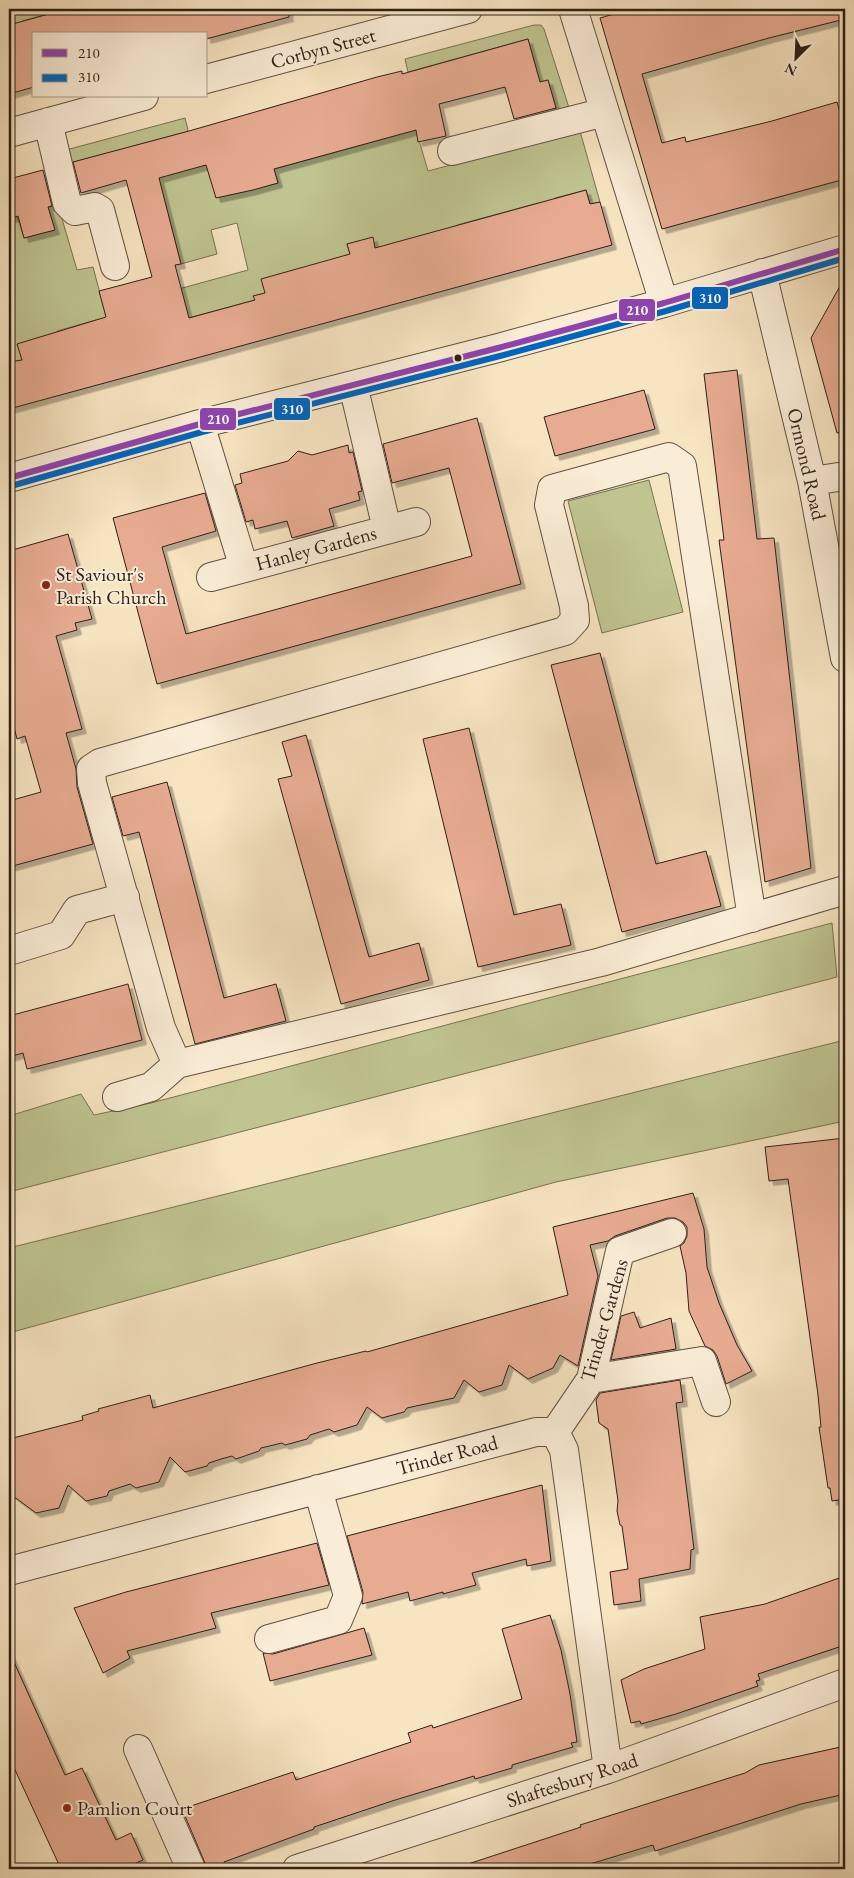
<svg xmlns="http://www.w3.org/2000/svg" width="854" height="1878" font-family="'EB Garamond',serif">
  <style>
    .green { fill: #bfc491; stroke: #777254 }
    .building { fill: #e7ab92; stroke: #2f1f17; filter: url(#shadow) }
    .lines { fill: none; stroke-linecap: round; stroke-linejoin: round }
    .minor-casing { stroke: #615042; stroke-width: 30 }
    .minor { stroke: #faedd7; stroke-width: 28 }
    .bus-1-casing { stroke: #faedd7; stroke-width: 10 }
    .bus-2-casing { stroke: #faedd7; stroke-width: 10 }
    .bus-1 { stroke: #8e44ad; stroke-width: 6 }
    .bus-2 { stroke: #0065bd; stroke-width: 6 }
    .bus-dot { fill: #2f1f17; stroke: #faedd7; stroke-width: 2 }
    .poi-dot { fill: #8f2418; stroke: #faedd7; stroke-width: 2 }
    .labels { text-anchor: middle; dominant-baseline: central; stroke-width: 4; stroke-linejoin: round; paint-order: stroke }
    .street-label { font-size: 20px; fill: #2f1f17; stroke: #faedd7 }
    .poi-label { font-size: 20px; fill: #2f1f17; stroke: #faedd7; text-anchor: start }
    .line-badge { stroke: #faedd7; stroke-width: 2 }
    .badge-label { font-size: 14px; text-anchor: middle; font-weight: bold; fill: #fff }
  </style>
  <defs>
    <filter id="shadow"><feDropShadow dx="4.5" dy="4.5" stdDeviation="0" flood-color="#0004"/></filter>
  </defs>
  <rect width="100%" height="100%" fill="#f7e4c1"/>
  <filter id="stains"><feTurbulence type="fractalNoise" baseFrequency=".004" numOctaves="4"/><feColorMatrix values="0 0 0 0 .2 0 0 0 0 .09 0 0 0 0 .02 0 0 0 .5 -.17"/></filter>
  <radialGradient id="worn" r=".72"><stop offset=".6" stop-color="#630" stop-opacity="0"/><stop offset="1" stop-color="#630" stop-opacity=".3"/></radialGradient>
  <path class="green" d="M9,9H70H68L58,34L52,13L22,21L13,56L9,40Z
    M534,25H541L544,29L570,111L558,115L548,80L540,82L528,39L408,72L405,59Z
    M185,118L188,130L186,132L71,163L66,150Z
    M416,130L428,171L580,131L600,202L590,204L586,190L555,198L559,214L538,203L457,225L461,240L375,248L372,238L347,244L354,269L254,296L255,300L125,335L157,295L248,270L237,223L211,230L217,254L181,264L162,192L143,176L206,165L238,193L278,183L274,169Z
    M58,205L77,270L93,267L111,335L96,320L57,331L62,348L49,335L18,344L22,360L9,363V218L17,216L24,238L54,230L48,207Z
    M649,480L683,612L602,633L568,501Z
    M832,923L837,977L9,1192V1116L81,1094L94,1115L151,1103Z
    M845,1040V1121L556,1182L9,1333V1248Z"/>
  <path class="building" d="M67,9H288L289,17L206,39V34H34V87L9,94V25Z
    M631,9H845V19L769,38L642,74L662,143L685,137L686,142L772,121L837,102L845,130V179L662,229L600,18Z
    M528,39L540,82L548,80L556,108L514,119L505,87L439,104L446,136L418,142L416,130L274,169L278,183L253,190L216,198L206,165L159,178L181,264L175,265L189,318L255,300L253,296L265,293L261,279L350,254L347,244L373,237L375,248L586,190L590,204L600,202L612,245L9,409V362L22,360L17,344L106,317L99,291L152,277L126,180L81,193L73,162L189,131L377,77L402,71V74Z
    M43,170L52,206L48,207L55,230L24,238L18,216L9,219V179Z
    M845,277V432L837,433L811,338Z
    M737,370L757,539L774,538L811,868L765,882L719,540H724L704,374Z
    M644,390L655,429L555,456L544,417Z
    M477,418L521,584L157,684L113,518L205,493L216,531L162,547L186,634L472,556L449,468L392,483L383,444Z
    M348,445L349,453L353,452L362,491L358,492L360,500L329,509L334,526L292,538L287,521L255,529L253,520L246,522L235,485L242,483L240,474L288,461L298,451L312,455Z
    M68,534L92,619L75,623L77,630L56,636L82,729L66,733L76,769L77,787L93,844L9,867V801L41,792L25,736L17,739L9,708V551Z
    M600,653L656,864L706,851L721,906L622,932L551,665Z
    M469,728L514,915L561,904L571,945L478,967L423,739Z
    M306,735L369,957L419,943L429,980L341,1004L278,779L292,776L282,742Z
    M167,782L224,998L276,984L286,1021L195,1044L139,832L123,836L112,797Z
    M128,984L142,1040L27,1069L23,1053L9,1057V1016Z
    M845,1138V1499L832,1501L830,1488H828L819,1427H821L818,1395L788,1179L769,1181L765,1147Z
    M693,1193L704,1229L707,1267L719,1303L737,1345L752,1371L726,1384L717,1356L713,1350L705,1346L689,1311L686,1273L680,1246L684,1243L687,1236V1227L683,1222L675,1218H667L615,1236L608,1241L590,1245L598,1276L578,1366L560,1355L553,1368L528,1379L509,1365L502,1385L479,1392L464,1380L454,1398L416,1406L407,1408L404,1412L382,1418L367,1407L357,1425L334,1432L329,1429L310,1435L307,1439L285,1445L282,1443L261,1448L259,1451L236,1459L232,1456L221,1459L209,1463L207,1466L185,1472L170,1457L159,1482L136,1488L130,1484L109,1491L107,1496L86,1501L68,1485L59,1508L36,1513L9,1493V1439L83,1420L82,1416L99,1411L98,1409L150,1395L153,1408L317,1363L366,1351L367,1352L568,1295L553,1227Z
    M634,1312L640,1328L671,1318L676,1349L611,1360L621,1316Z
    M680,1380L683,1402L676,1403L694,1549L691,1550L690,1569L639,1579L641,1601L614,1605L610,1572L628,1569L622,1526L620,1525L617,1511L618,1501L608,1429L599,1423L596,1400L600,1393Z
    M542,1485L551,1561L527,1566L526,1559L472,1573L476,1585L443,1594V1592L410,1601L408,1592L362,1604L363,1592L347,1536Z
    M317,1543L329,1585L211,1613L216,1628L127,1651L130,1658L103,1673L74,1608L126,1592Z
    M845,1576V1645L758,1674L760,1680L756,1681L758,1686L676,1714L641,1724L640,1721L631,1723L621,1680L644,1669L705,1649L700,1617L765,1604Z
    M550,1615L561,1650L570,1694L577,1742L571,1743L573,1747L512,1765V1768L475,1779L474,1776L392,1801L314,1827V1829L224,1862L226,1869H206L205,1863L182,1809L293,1772L296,1780L411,1742L408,1733L432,1725L433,1728L522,1699L502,1629Z
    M364,1628L372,1655L270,1681L263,1653L273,1654Z
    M9,1651L65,1775L82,1768L116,1840L131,1833L143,1860L122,1869H61L9,1757Z
    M845,1746V1794L801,1804L655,1851L653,1845L590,1864L591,1869H469L468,1864L581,1827L580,1825L745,1773L759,1765Z"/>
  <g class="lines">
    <g class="minor-casing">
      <path id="minor" d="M573,9L664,303
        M206,79L468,9
        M48,122L67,203L75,211L95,207L100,210L115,266
        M9,133L144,96
        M452,151L605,112
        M762,273L812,481L845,658
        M353,385L387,529
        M200,424L244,568
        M9,478L200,424L498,348L664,303L845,249
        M812,481L845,476
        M211,577L416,522
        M752,918L682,466L669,457L552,489L549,505L574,606L575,620L565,631L100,763L91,769L92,783L161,1028L177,1064L601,962L845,890
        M9,951L61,935L77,910L125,897
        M117,1097L151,1087L177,1064
        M591,1379L702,1361L716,1402
        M555,1432L591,1379L620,1251L672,1233
        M9,1571L536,1432H555L564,1450L608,1769
        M269,1639L338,1620L348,1596L318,1489
        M138,1749L191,1869
        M297,1869L608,1769L845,1683"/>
    </g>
    <use href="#minor" class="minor"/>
    <g class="bus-1-casing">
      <path id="bus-1" d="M9,478L200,424L498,348L664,303L845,249"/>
    </g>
    <g class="bus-2-casing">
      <path id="bus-2" d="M11,486L202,432L500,356L666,311L845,258"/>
    </g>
    <use href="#bus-1" class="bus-1"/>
    <use href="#bus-2" class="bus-2"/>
  </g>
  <circle class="bus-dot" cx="458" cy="358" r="4.5"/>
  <g class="poi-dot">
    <circle cx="46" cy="585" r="5"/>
    <circle cx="67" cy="1808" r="5"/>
  </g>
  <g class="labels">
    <g class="street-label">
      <text transform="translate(323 48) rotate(-15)">Corbyn Street</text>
      <text transform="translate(807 464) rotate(77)">Ormond Road</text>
      <text transform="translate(316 548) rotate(-15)">Hanley Gardens</text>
      <text transform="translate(604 1320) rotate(-74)">Trinder Gardens</text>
      <text transform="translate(447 1455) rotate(-15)">Trinder Road</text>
      <text transform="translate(572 1780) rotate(-18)">Shaftesbury Road</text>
    </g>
    <g class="poi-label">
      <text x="56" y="574">St Saviour's<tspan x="56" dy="23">Parish Church</tspan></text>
      <text x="77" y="1808">Pamlion Court</text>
    </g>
  </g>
  <g class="line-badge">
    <rect x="691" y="286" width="38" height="24" rx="5" fill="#0065bd"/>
    <rect x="618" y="298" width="38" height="24" rx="5" fill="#8e44ad"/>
    <rect x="273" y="397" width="38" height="24" rx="5" fill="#0065bd"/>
    <rect x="199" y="407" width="38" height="24" rx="5" fill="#8e44ad"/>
  </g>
  <g class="badge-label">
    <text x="710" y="303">310</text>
    <text x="637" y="315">210</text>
    <text x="292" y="414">310</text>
    <text x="218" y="424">210</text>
  </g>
  <rect width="854" height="1878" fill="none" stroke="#f7e4c1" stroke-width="30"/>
  <rect x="10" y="10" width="834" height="1858" fill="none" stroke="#2f1f17" stroke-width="2.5"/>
  <rect x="15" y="15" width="824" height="1848" fill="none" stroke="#2f1f17"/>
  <rect x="32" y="32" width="175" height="65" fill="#faedd7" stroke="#a99b8a"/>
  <rect x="42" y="49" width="25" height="8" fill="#8e44ad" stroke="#a99b8a"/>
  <text x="78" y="58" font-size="15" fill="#2f1f17">210</text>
  <rect x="42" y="74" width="25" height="8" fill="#0065bd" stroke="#a99b8a"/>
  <text x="78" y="82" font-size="15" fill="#2f1f17">310</text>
  <g transform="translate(796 58) rotate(204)" stroke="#faedd7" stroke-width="4" paint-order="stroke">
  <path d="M0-4L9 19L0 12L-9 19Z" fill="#2f1f17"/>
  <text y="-8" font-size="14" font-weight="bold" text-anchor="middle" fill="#2f1f17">N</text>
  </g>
  <rect width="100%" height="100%" filter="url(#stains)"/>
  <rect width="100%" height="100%" fill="url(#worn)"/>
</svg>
